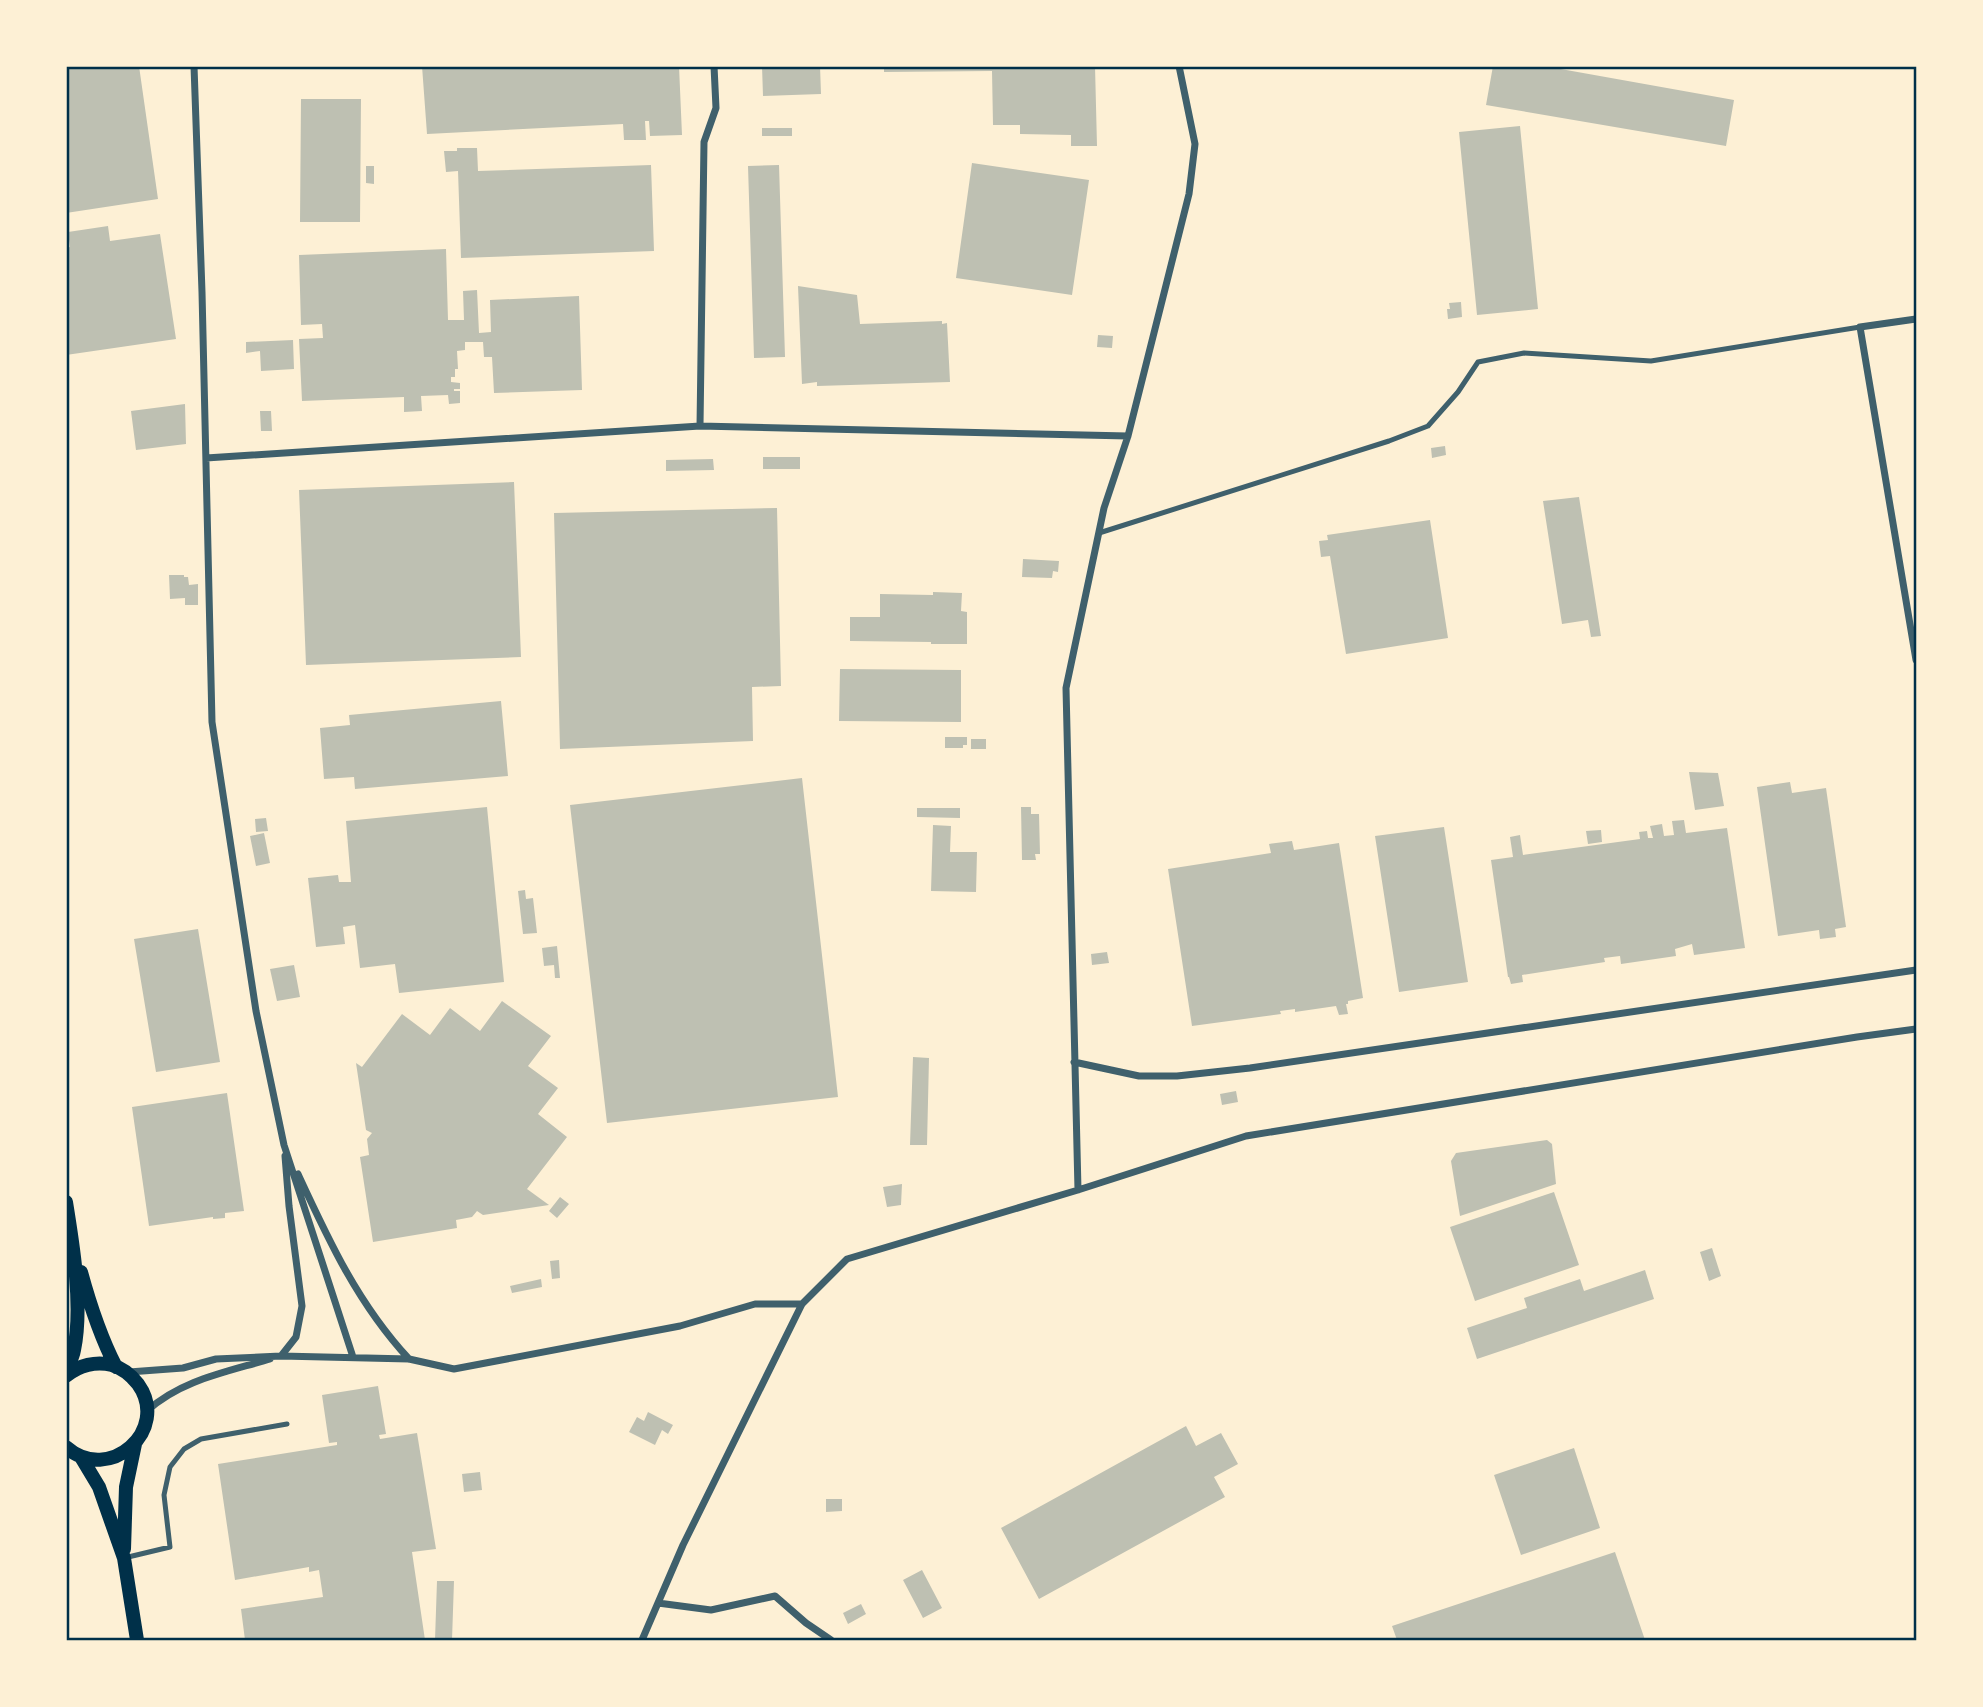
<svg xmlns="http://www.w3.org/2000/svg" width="1983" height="1707" font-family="'Exo 2',sans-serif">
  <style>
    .building { fill: #bec0b2 }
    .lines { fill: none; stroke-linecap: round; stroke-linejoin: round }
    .service { stroke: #3f606c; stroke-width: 5 }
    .minor { stroke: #3f606c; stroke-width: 7 }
    .secondary { stroke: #003049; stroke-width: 14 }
    .neatline { fill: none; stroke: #003049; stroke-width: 2.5 }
  </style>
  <rect width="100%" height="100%" fill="#fdf0d5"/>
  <path class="building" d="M66,66H139L158,199L66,213Z
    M422,66H679L682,135L650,136L649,121H645L646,140H624L623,124L427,134Z
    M762,66H820L821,94L763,96Z
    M884,66H1095L1097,146H1071V135L1020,134V125H993L992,71L884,72Z
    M1493,66H1544L1734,100L1726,146L1486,105Z
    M301,99H361L360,222H300Z
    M1520,126L1538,309L1477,315L1459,132Z
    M762,128H792V136H762Z
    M457,148H477L478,171L651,165L654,251L461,258L458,171L446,172L444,151H457Z
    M972,163L1089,180L1072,295L956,278Z
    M779,165L785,357L754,358L748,166Z
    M366,166H374V184L366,183Z
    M108,226L110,241L160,234L176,339L66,355V248L70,247L68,232Z
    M446,249L448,320H464L463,291L477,290L479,333L491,332L490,300L579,296L582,390L494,393L492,357H484L483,342H465V350L457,351L458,369H455V377H451V382L460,383V389H454V391H460V403L449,404L448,395L421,396L422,411L404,412V397L302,401L299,339L323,338L322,324L301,325L299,255Z
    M798,286L857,295L860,324L942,321V324L947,323L950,382L817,386V382L802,384Z
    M1461,302L1462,317L1448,319L1447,309H1450L1449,303Z
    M1098,335L1113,336L1112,348L1097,347Z
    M293,340L294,369L261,371L260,351L246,353V342Z
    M185,404L186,444L136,450L131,411Z
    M260,411H271L272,431H261Z
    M1445,446L1446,455L1432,458L1431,448Z
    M763,457H800V469H763Z
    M713,459L714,470L666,471V460Z
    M514,482L521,657L306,665L299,490Z
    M1579,497L1601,636L1591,637L1588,620L1562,624L1543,501Z
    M777,508L781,686L752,687L753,741L560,749L554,513Z
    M1430,520L1448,638L1346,654L1330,556L1321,557L1319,541L1328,540L1327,535Z
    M1023,559L1059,561L1058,572L1053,571L1052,578L1022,577Z
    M169,575H184V577H188L189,585L198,584V605H185V598L170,599Z
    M933,592L962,593L961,611L967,612V644H931V642L850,641V617H880V594L933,595Z
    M840,669L961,670V722L839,721Z
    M501,701L508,776L355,789L354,777L324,779L320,728L350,725L349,715Z
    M945,737H967V745H963V748H945Z
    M971,739H986V749H971Z
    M1689,772L1718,773L1724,806L1695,810Z
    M802,778L838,1097L607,1123L570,805Z
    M1790,782L1792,793L1826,788L1846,927L1835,929L1836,937L1820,939L1819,930L1778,936L1757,787Z
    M487,807L504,982L399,993L395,964L360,968L355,925L343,927L345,944L316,947L308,878L338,875L339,882H351L346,821Z
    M1021,807H1031V814H1039L1040,854H1035L1036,860H1022Z
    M917,808H960V818L917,817Z
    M266,818L268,831L256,832L255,819Z
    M1684,820L1686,833L1727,828L1745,948L1694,955L1692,944L1675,949L1676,956L1621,964L1620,956L1604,958L1605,962L1522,975L1523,982L1511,984L1509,977H1508L1491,860L1513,857L1510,837L1520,835L1523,855L1640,839L1639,832L1647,831L1648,838H1653L1650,826L1662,824L1664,836L1674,835L1672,821Z
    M933,825L951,826L950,852H977L976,892L931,891Z
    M1444,827L1468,982L1399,992L1375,836Z
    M1601,830L1602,842L1588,844L1586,831Z
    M264,833L270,863L256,866L250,836Z
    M1292,841L1294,850L1339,843L1363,998L1348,1001V1004H1346L1348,1014L1339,1015L1336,1006L1295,1012V1009L1280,1011L1281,1014L1192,1026L1168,869L1271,853L1269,844Z
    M525,890L526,899L533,898L537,933L523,934L518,891Z
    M198,929L220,1062L156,1072L134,939Z
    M557,946L560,978H555L554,965L544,966L542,948Z
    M1107,952L1109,963L1092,965L1091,954Z
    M294,965L300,997L277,1001L270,969Z
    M502,1001L551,1036L528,1066L558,1088L538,1114L567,1137L527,1189L549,1205L483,1215L477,1211L472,1217L456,1220L457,1228L373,1242L360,1157L369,1155L367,1139L372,1133L366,1130L356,1063L362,1067L402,1014L430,1035L450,1008L480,1031Z
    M913,1057L929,1058L927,1145H910Z
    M1236,1091L1238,1102L1222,1105L1220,1094Z
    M227,1093L244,1211L225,1213V1218L213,1219V1217L149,1226L132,1107Z
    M1547,1140L1552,1144L1556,1184L1460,1216L1451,1161L1456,1153Z
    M902,1184L901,1205L887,1207L883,1187Z
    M1554,1192L1579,1265L1475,1301L1450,1227Z
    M560,1197L569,1204L557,1218L549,1211Z
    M1712,1248L1721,1276L1709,1281L1700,1252Z
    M559,1260L560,1278L552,1279L550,1261Z
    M1645,1270L1654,1299L1477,1359L1467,1328L1527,1308L1524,1298L1580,1279L1584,1291Z
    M541,1279L542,1287L512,1293L510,1286Z
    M378,1386L386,1434L379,1435L380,1439L417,1433L436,1549L412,1552L425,1640H245L241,1609L323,1597L319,1570L309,1572V1567L235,1580L218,1464L337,1445V1442L329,1443L322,1395Z
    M648,1412L673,1425L668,1434L662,1430L655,1445L629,1432L637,1417L644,1421Z
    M1186,1426L1196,1446L1221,1433L1238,1464L1214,1477L1225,1497L1039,1599L1001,1528Z
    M1574,1448L1600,1528L1521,1555L1494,1475Z
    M480,1472L482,1490L464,1492L462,1474Z
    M826,1499H842V1511L826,1512Z
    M1615,1552L1645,1640H1397L1392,1626Z
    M922,1570L942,1608L923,1618L903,1580Z
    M437,1581H454L452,1640H435Z
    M861,1604L866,1614L848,1624L843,1613Z"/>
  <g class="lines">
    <path class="service" d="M1099,533L1389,441L1428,426L1458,392L1478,362L1524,353L1651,361L1860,327
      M124,1558L170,1547L164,1495L170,1467L184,1449L201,1439L287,1424"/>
    <path class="minor" d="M194,66L202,292L212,722L256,1011L284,1145L353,1357
      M1916,319L1860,327L1916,660
      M700,426L704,142L716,108L714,66
      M206,458L700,426L1128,436
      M1074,1062L1139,1076H1177L1250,1068L1916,970
      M298,1174C329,1241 358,1304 409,1359
      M1078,1190L1066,688L1104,508L1128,436L1189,194L1195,144L1179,66
      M281,1356L296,1337L302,1306L289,1206L285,1156
      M129,1372L183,1368L216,1359L281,1356L409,1359L454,1369L680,1326L755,1304H802
      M147,1411C181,1380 227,1372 270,1359
      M658,1603L711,1610L775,1596L806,1623L831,1640
      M642,1640L683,1545L802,1304L847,1259L1078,1190L1246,1136L1857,1037L1916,1029"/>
    <path class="secondary" d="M66,1202C73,1245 83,1307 74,1350C73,1357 69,1364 66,1370
      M81,1272C90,1305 100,1336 116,1367
      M66,1376C79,1365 96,1361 112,1365C122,1368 131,1375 138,1384C171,1430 109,1485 66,1447
      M81,1457L99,1487L124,1558L137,1640
      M124,1549L126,1487L135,1444"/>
  </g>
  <rect width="1983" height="1707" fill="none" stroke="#fdf0d5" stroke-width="136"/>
  <rect x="68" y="68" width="1847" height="1571" class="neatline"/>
</svg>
